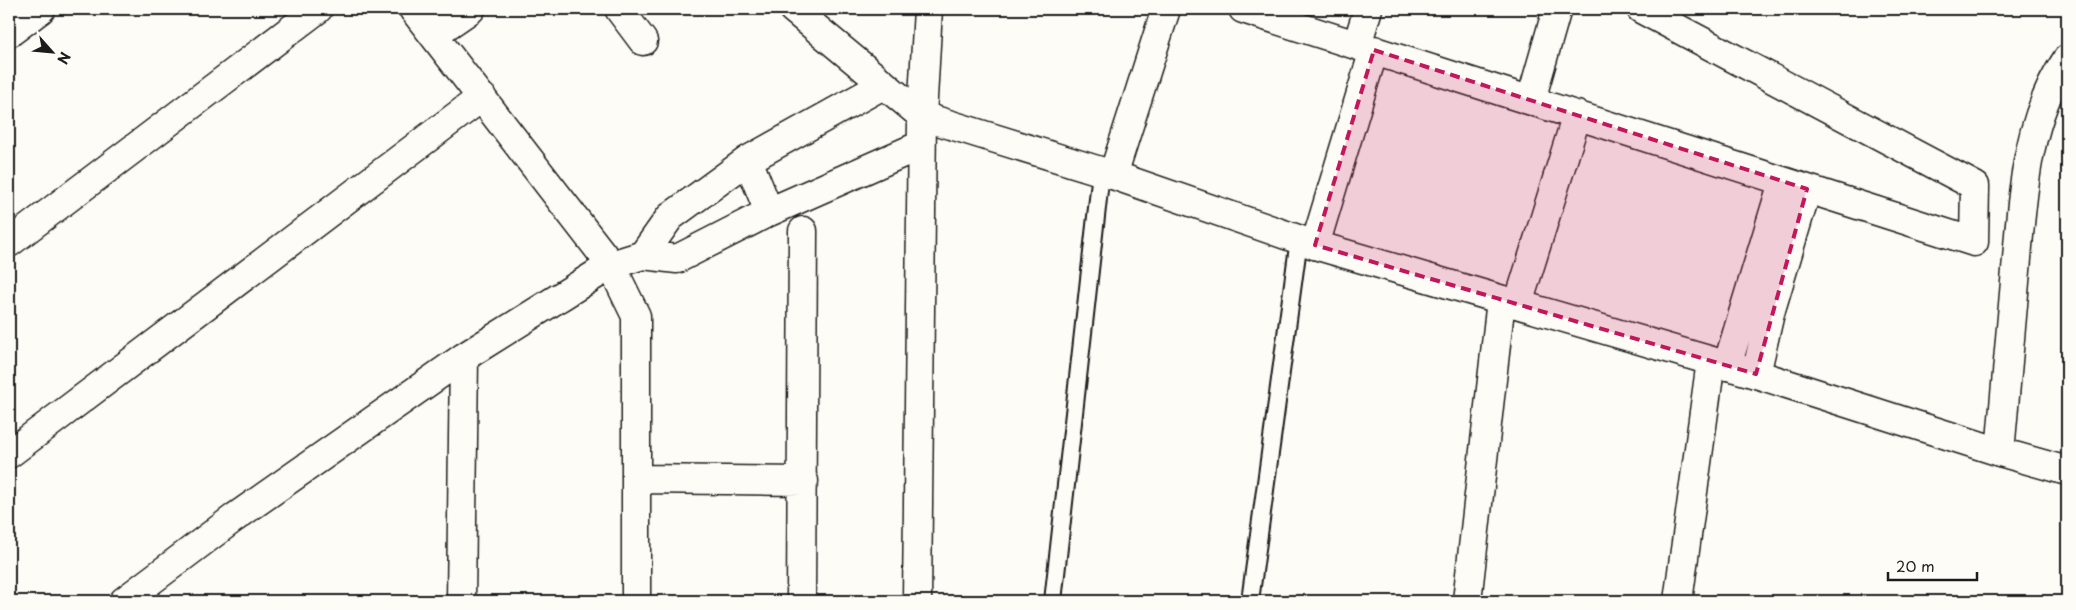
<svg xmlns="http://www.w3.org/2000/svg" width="2076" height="610" font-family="'Playpen Sans',sans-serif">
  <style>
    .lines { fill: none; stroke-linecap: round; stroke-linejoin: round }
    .service-casing { stroke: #1c1c1c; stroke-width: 20 }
    .minor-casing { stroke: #1c1c1c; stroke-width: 31 }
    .tertiary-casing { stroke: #1c1c1c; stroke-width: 31 }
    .service { stroke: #fdfcf7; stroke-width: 16 }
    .minor { stroke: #fdfcf7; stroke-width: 28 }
    .tertiary { stroke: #fdfcf7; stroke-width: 28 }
    .marked { fill: #c2185b; fill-opacity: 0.2; stroke: #c2185b; stroke-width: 4; stroke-dasharray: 10 6; stroke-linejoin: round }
  </style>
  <rect width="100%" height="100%" fill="#fdfcf7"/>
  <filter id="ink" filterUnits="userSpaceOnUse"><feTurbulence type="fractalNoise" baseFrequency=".02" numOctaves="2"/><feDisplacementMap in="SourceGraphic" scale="10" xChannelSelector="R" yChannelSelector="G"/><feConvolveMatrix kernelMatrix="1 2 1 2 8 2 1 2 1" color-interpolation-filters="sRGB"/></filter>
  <g filter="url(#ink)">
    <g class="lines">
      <g class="service-casing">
        <path id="service" d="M1053,601L1101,172
          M1250,601L1299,239"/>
      </g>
      <g class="minor-casing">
        <path id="minor" d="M413,9L611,265L636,316V601
          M619,9L643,41
          M793,9L922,116L917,601
          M1243,9L1974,242L1975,186L1641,9
          M9,33L41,9
          M433,35L471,9
          M1357,45L1368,9
          M1531,100L1557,9
          M748,160L769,212
          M1113,175L1166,9
          M9,243L318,9
          M1315,245L1374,50
          M643,255L670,217L748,160L883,85
          M1518,304L1577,115
          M1727,366L1783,182
          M1756,374L1770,313L1807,189
          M2000,452C2005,396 2010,339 2015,282C2022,206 2023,124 2067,59
          M9,454L482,97
          M638,479L804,481
          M124,601L234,518L464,357L611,265L643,255L677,259L769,212L921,145
          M461,601L464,357
          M801,601L803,231
          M1467,601L1501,300
          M1678,601L1711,361"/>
      </g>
      <g class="tertiary-casing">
        <path id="tertiary" d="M928,9L922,116L1113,175L1315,245L1756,374L2000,452L2067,471"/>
      </g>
      <use href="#service" class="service"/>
      <use href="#minor" class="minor"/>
      <use href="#tertiary" class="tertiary"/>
    </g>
  </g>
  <path class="marked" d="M1374,50L1807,189L1756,374L1315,245Z"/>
  <rect width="2076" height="610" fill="none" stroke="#fdfcf7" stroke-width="30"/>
  <rect x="15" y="15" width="2046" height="580" fill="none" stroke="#1c1c1c" stroke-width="2" filter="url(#ink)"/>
  <g transform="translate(52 52) rotate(117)" stroke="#fdfcf7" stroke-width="4" paint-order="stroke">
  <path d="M0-4L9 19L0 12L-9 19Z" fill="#1c1c1c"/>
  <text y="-8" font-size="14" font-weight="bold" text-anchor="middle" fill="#1c1c1c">N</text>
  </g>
  <path d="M1888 572v8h89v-8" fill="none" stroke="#1c1c1c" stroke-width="2.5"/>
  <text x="1896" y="572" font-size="15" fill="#1c1c1c" stroke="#fdfcf7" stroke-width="4" paint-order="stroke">20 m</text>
</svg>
